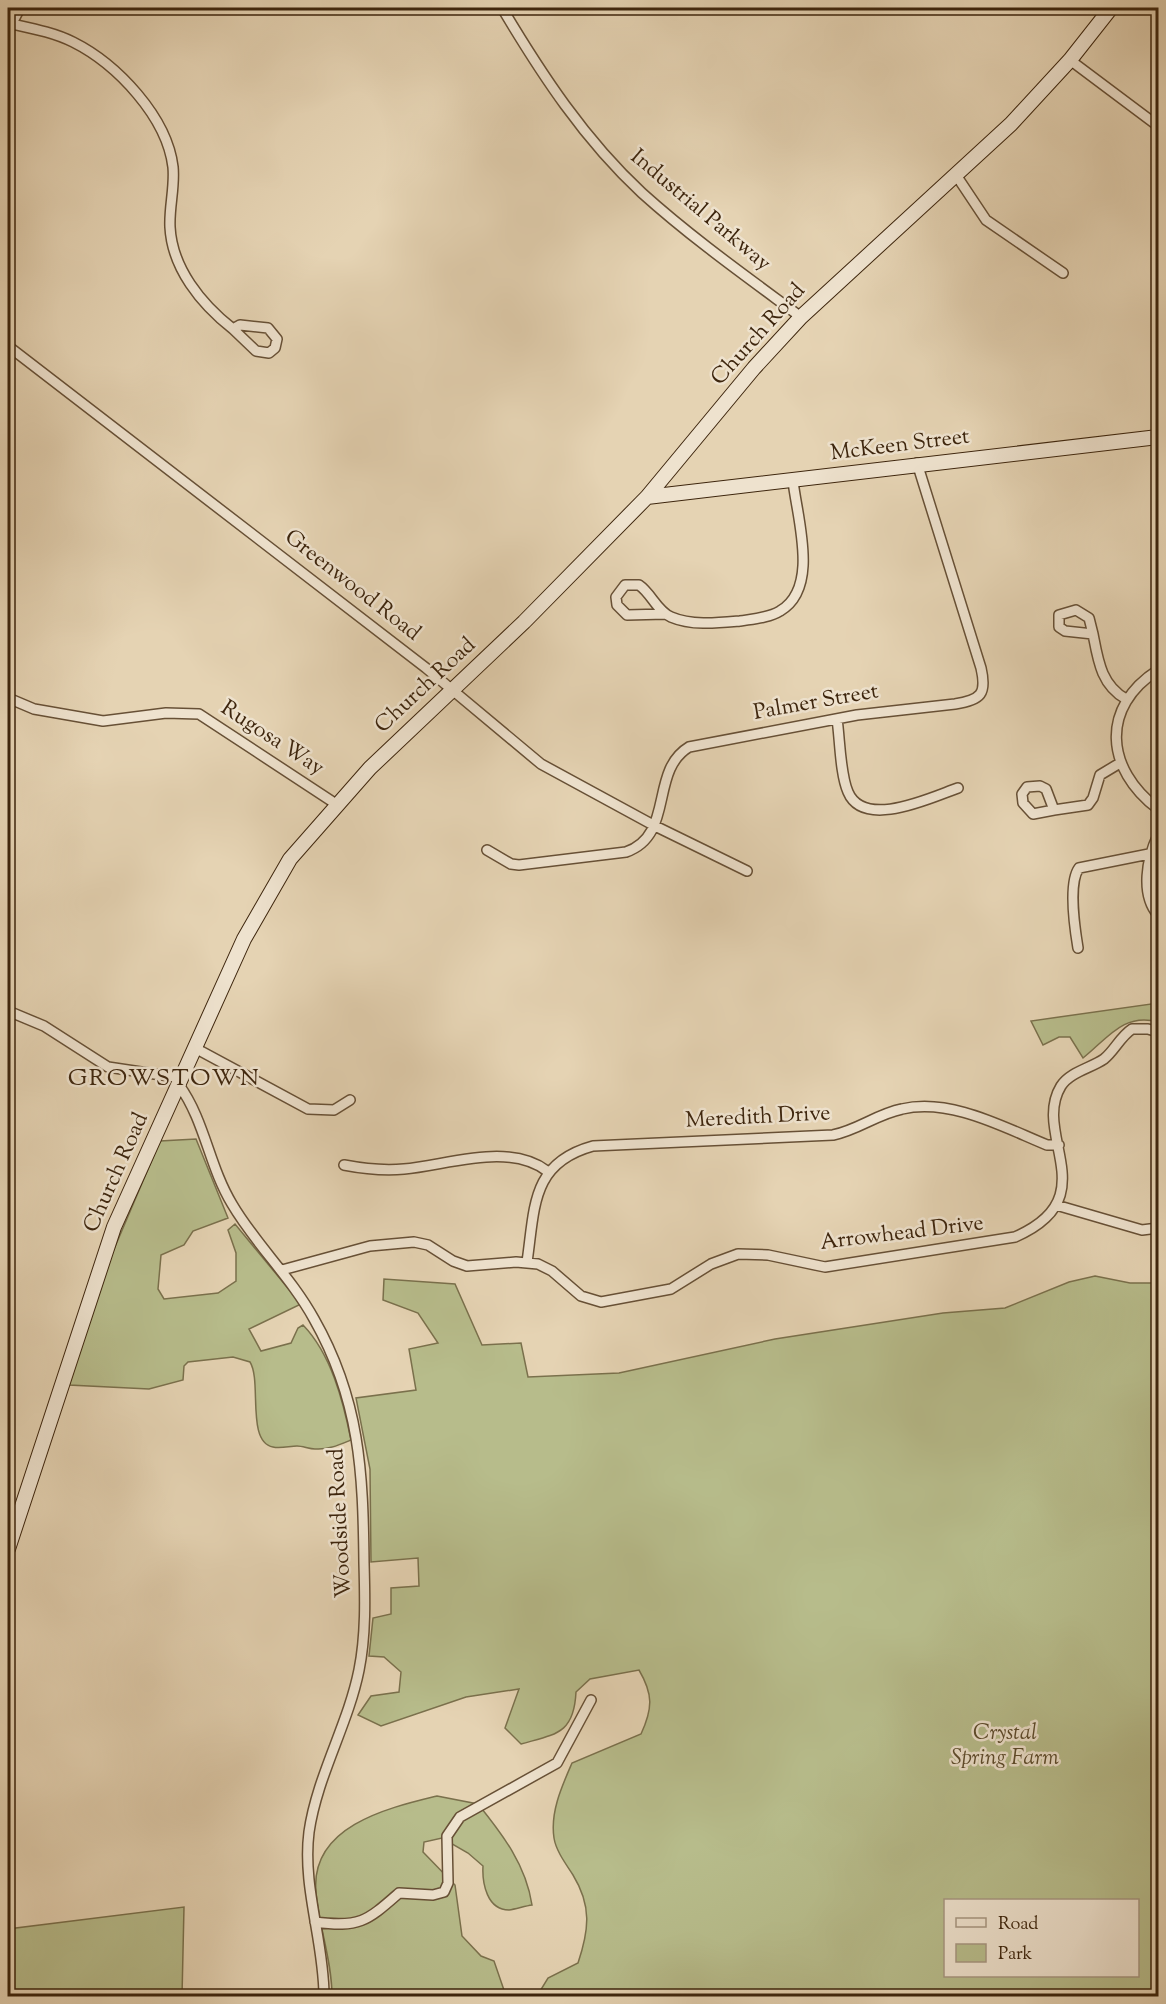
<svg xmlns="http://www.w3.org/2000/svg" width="1166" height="2004" font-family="'Sorts Mill Goudy',serif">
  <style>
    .green { fill: #b7bc8b; stroke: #7a704c; stroke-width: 1.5; fill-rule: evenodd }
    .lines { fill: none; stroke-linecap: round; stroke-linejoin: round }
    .street-casing { stroke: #675036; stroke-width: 12 }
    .secondary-casing { stroke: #3d250d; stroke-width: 16 }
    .street { stroke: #eee2ce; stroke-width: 9 }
    .secondary { stroke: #eee2ce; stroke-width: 14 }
    .labels { text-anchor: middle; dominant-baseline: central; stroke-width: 5; stroke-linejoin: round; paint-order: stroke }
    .street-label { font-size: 22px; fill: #3d250d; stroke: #eee2ce }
    .park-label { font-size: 22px; font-style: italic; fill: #5c4b2c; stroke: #eee2ce }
    .neighbourhood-label { font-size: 24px; letter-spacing: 1.5px; fill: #3d250d; stroke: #eee2ce }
  </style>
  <rect width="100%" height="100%" fill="#e5d3b3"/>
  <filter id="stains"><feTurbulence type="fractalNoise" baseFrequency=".00333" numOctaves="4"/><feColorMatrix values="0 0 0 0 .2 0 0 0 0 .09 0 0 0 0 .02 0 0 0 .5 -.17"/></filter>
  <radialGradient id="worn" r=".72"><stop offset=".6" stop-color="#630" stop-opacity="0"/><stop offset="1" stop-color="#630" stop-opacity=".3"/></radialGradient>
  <path class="green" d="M1158,1003V1022C1124,1012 1107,1039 1083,1058L1070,1037H1059L1043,1045L1031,1021Z
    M196,1139L228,1218L193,1231L184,1245L161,1255L158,1289L164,1299L218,1293L236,1281V1253L228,1230L235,1224L301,1304L249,1329L261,1351L291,1343L298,1328L303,1325C331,1354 343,1400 351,1440C339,1445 328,1450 315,1449C309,1449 303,1446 297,1446C290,1446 280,1449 273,1447C246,1442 262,1381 250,1362L233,1357L188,1362L184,1366L183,1380L149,1389L69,1385L106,1268L160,1141Z
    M1095,1276L1130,1283H1158V1996H537L548,1978L578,1963C589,1930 592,1906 573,1875C566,1864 556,1851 554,1838C550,1812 562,1786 572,1763L641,1734C653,1708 653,1694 639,1670L590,1679L576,1692C574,1734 556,1734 521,1744L505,1728L519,1689L466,1697L381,1726L358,1715L371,1696L399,1692L401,1672L384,1657L369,1656L373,1618L391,1614V1588L419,1586L418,1558L371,1562L370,1469L356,1398L416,1390L409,1349L438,1343L418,1313L383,1300L384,1279L455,1284L482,1345L521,1343L528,1377L619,1373L775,1339L943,1313L1005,1308L1069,1282ZM1138,1900V1976H946V1900Z
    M437,1796L478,1804C503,1835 526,1865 532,1905C525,1906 516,1909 509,1910C487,1910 482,1883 483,1866L468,1853L442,1838L424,1842L423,1852L455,1885L462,1936L481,1956L494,1961L506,1996H332C332,1961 319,1927 316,1892C310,1826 388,1808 437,1796Z
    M184,1907L182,1996H8V1929Z"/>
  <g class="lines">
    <g class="street-casing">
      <path id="street" d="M502,8C542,75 584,139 642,193C692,238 747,277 801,317
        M8,23C30,28 53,32 73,42C117,64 167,117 173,167C175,187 169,207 170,227C172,268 201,304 233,329
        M8,31L20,8
        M1070,60L1158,126
        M956,175L986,220L1063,273
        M240,325L268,328L277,339L275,348L269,353L256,351L233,329Z
        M8,346L426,668L541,764L655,826L747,871
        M1076,610L1089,618L1093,634L1065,631L1059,627V615Z
        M665,614L627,615L617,605L616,597L625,585H639C651,593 657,611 671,617C692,626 718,623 740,621C752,619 769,618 780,611C820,588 797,518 793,481
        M1093,634C1098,660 1101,685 1126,699
        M1158,670C1100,707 1105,769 1158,809
        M8,698L34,709L103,721L166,713L199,714L336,804
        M837,719C840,739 840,774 848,792C864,830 932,797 958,788
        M1040,786L1046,789L1054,810L1033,814L1023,803L1022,794L1027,787Z
        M1054,810L1088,805L1093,798L1100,775L1120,763
        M1158,835C1147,858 1140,894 1158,915
        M487,850L511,864L519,865L626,852C675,835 649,771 689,747L857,715L955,704C981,700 987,694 981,668L917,463
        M1078,948C1075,930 1068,883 1079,868L1149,854
        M8,1011L44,1026L108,1067L181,1078
        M195,1048L308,1109L334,1110L350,1100
        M179,1085C205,1121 209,1166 232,1204C256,1245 291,1277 314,1319C360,1400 363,1472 364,1563C365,1598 366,1635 359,1670C348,1725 317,1776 309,1832C302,1887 324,1941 324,1996
        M344,1165C365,1169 383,1171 404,1169C448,1165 509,1142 547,1171
        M1056,1205L1142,1230L1158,1228
        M527,1262C535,1207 531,1163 593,1146L833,1135C858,1130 877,1114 902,1109C951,1098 1003,1127 1047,1145H1059
        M282,1270L370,1246L414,1242L428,1245L453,1261L467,1266L516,1262L538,1264L552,1271L581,1296L601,1302L671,1289L711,1264L738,1254L768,1255L825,1267L1015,1237C1107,1197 1031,1135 1061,1086C1070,1072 1091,1068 1104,1059C1115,1050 1120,1037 1132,1029H1148L1158,1032
        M315,1922C360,1928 367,1921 399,1893L433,1895L444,1892L448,1883L447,1836L460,1817L557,1763L591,1700"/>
    </g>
    <g class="secondary-casing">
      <path id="secondary" d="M647,497L1158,437
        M8,1549L114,1227L244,939L290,859L370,768L524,622L647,497L754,368L801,317L1011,124L1070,60L1111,8"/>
    </g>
    <use href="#street" class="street"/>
    <use href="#secondary" class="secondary"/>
  </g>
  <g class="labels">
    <g class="street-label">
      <text transform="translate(700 211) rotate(40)">Industrial Parkway</text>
      <text transform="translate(759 335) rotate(-48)">Church Road</text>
      <text transform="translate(900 446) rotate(-7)">McKeen Street</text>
      <text transform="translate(352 586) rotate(38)">Greenwood Road</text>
      <text transform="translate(426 686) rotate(-43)">Church Road</text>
      <text transform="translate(816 703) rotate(-10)">Palmer Street</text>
      <text transform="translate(272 739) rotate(33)">Rugosa Way</text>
      <text transform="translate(758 1118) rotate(-3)">Meredith Drive</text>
      <text transform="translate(117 1173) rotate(-66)">Church Road</text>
      <text transform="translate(902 1234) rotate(-7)">Arrowhead Drive</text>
      <text transform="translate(341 1523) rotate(-93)">Woodside Road</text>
    </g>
    <g class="park-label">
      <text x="1005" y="1734">Crystal<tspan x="1005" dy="25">Spring Farm</tspan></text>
    </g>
    <g class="neighbourhood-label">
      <text x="164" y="1079">GROWSTOWN</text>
    </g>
  </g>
  <rect width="1166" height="2004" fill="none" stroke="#e5d3b3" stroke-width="30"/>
  <rect x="9" y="9" width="1148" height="1986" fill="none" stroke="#3d250d" stroke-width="3"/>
  <rect x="15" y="15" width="1136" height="1974" fill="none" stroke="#3d250d" stroke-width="1.5"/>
  <rect x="944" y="1899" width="195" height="78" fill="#eee2ce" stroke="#a79681" stroke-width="1.5"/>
  <rect x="956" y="1918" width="30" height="9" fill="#eee2ce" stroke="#a79681" stroke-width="1.5"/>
  <text x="998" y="1929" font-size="18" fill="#3d250d">Road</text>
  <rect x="956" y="1944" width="30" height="18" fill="#b7bc8b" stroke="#a79681" stroke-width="1.5"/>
  <text x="998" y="1959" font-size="18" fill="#3d250d">Park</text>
  <rect width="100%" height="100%" filter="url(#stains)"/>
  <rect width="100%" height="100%" fill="url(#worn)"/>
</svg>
